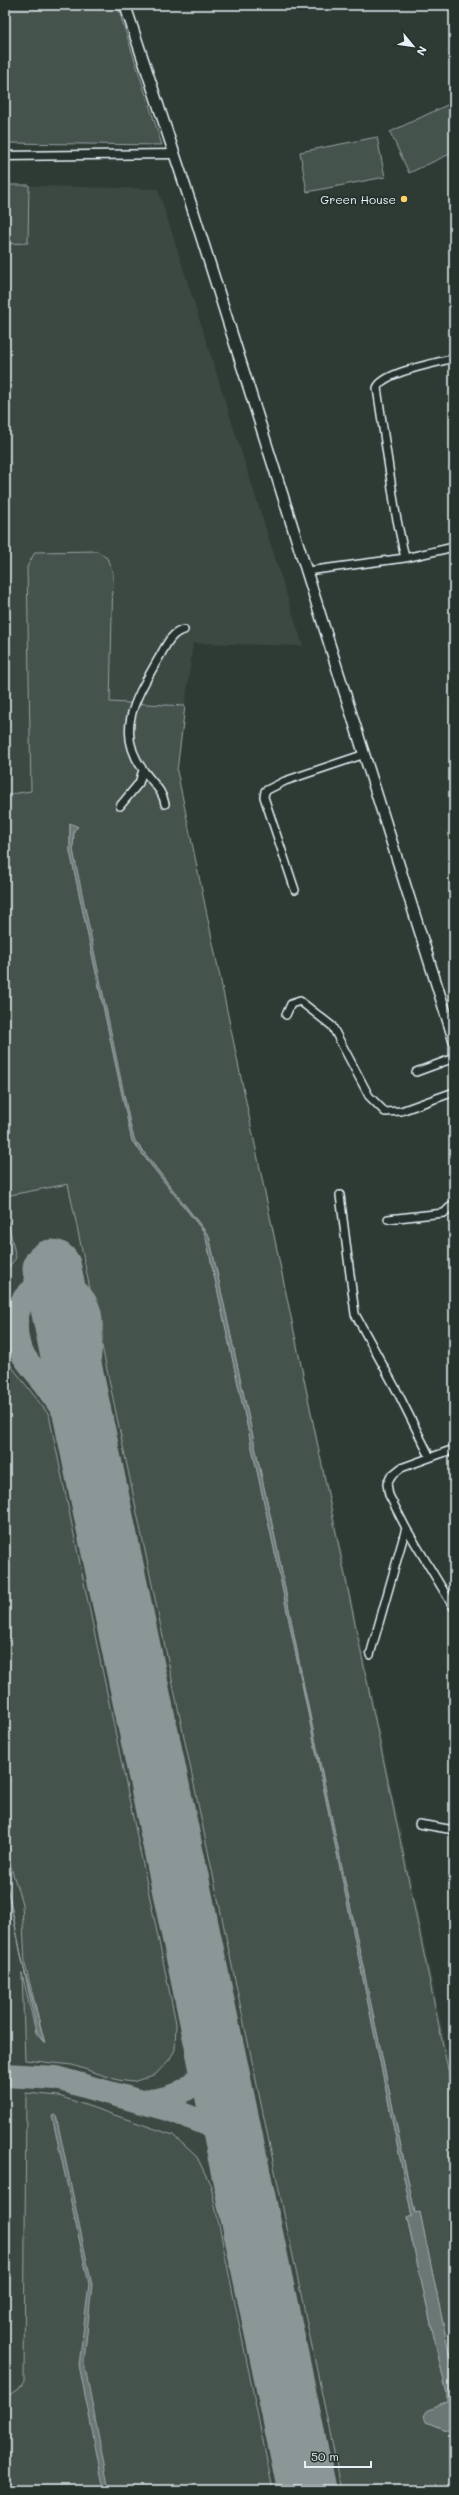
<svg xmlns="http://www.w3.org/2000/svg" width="459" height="2495" font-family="Mali,sans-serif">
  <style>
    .built { fill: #3b4843 }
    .green { fill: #45524e; stroke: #96a2a3 }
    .water { fill: #6b7775; stroke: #9da8a9 }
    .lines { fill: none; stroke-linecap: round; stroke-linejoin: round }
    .taxiway { stroke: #8b9696; stroke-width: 24 }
    .runway { stroke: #8b9696; stroke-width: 59 }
    .minor-casing { stroke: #e8f1f8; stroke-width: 10 }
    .tertiary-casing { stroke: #e8f1f8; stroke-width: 11 }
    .secondary-casing { stroke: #e8f1f8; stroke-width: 13 }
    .minor { stroke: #26332d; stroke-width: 7 }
    .tertiary { stroke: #26332d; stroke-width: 8 }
    .secondary { stroke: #26332d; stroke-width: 10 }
    .poi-dot { fill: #ffd166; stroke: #26332d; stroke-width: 1.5 }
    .labels { text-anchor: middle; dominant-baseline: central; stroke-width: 4; stroke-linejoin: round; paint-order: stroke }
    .poi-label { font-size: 12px; fill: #e8f1f8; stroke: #26332d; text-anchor: end }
  </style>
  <rect width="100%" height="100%" fill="#2e3b35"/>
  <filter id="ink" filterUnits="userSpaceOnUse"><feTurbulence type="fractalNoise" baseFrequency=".025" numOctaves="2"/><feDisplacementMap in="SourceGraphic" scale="8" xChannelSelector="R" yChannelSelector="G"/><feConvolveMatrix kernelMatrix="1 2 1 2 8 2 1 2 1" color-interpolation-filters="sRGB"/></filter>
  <g filter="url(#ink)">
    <path class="built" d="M5,185L158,189L303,646L193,643L177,771L454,2085V2490H5Z"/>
    <path class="green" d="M5,5H117L162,145L5,143Z
      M449,104L454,114V152L409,173L390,132Z
      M377,137L385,177L307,192L300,152Z
      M5,185H29L28,243L5,244Z
      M97,551L107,558L113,573L110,702L185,706L177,771L454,2098V2377L420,2213H415L304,1687L277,1547L209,1236L135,1141L130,1128L85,918L73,850L74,829L78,827L70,824V851L132,1141L204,1232L206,1238L274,1548L412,2216L407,2218L447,2394V2402L440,2404L426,2422L454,2433V2490H342L68,1184L5,1196V795L31,791L27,567L35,552Z
      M5,1208L16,1258L5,1272Z
      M5,1353L6,1359L49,1415L176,2023L175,2050L169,2060L156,2074L133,2082L118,2080L72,2065L25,2060L22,1973L36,2033L45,2044L25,1964L22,1904L5,1847Z
      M26,2093L59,2096L173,2135L197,2157L211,2186L273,2490H5V2398L19,2389L24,2381Z"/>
    <path class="water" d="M70,823L78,827L74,830L73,850L131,1128L135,1141L209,1236L277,1547L304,1687L415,2213L420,2212L454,2377V2433L426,2422L424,2416L427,2411L447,2402V2394L407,2218L412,2216L274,1548L206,1238L204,1232L132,1141L70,851Z
      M5,1876L23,1965L45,2043L37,2032Z
      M56,2115L92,2285L84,2362L109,2490H104L79,2365L89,2284L52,2116Z"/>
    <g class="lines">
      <path class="taxiway" d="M82,1411C85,1390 95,1329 89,1311C73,1263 0,1281 19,1347C23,1358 33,1368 40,1377C54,1397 68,1417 83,1436L91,1451L93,1466
        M5,2075L56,2078L174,2111L233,2134
        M148,2101C187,2098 203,2080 214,2044"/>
      <path class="runway" d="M52,1269L307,2490"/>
      <g class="minor-casing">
        <path id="minor" d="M405,558L396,515L377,388C383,372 437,363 454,358
          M307,571L405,558L454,547
          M165,804C163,791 152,782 144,771C114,732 136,698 157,661C164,650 170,632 184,630
          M120,806L139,783L143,770
          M295,890L264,797L265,791L285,781L365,754
          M286,1015L291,1004L300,1001L332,1026L369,1096L385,1112L401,1111L454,1092
          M416,1072L454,1058
          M340,1195L355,1314L397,1391L430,1457
          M388,1219L444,1213L454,1203
          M454,1449L401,1468L391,1476L387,1484L389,1495L406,1528L454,1608
          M370,1655L406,1528
          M419,1824L454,1830"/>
      </g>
      <g class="tertiary-casing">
        <path id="tertiary" d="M5,156L173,154"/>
      </g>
      <g class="secondary-casing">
        <path id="secondary" d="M125,5L191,204L454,1040"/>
      </g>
      <use href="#minor" class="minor"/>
      <use href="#tertiary" class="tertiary"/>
      <use href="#secondary" class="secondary"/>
    </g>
  </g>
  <circle class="poi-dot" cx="404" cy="199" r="4"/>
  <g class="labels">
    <g class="poi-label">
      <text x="396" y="199">Green House</text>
    </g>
  </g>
  <rect width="459" height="2495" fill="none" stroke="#26332d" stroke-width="20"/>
  <rect x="10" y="10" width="439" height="2475" fill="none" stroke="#e8f1f8" stroke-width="1.5" filter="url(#ink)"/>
  <g transform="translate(413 46) rotate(119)" stroke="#26332d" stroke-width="3" paint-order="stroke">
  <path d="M0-3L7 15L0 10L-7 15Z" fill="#e8f1f8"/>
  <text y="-6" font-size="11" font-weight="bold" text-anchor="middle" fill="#e8f1f8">N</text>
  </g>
  <path d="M305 2461v6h66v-6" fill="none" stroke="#e8f1f8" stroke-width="2"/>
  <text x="311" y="2461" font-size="12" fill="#e8f1f8" stroke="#26332d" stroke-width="3" paint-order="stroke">50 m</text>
</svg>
